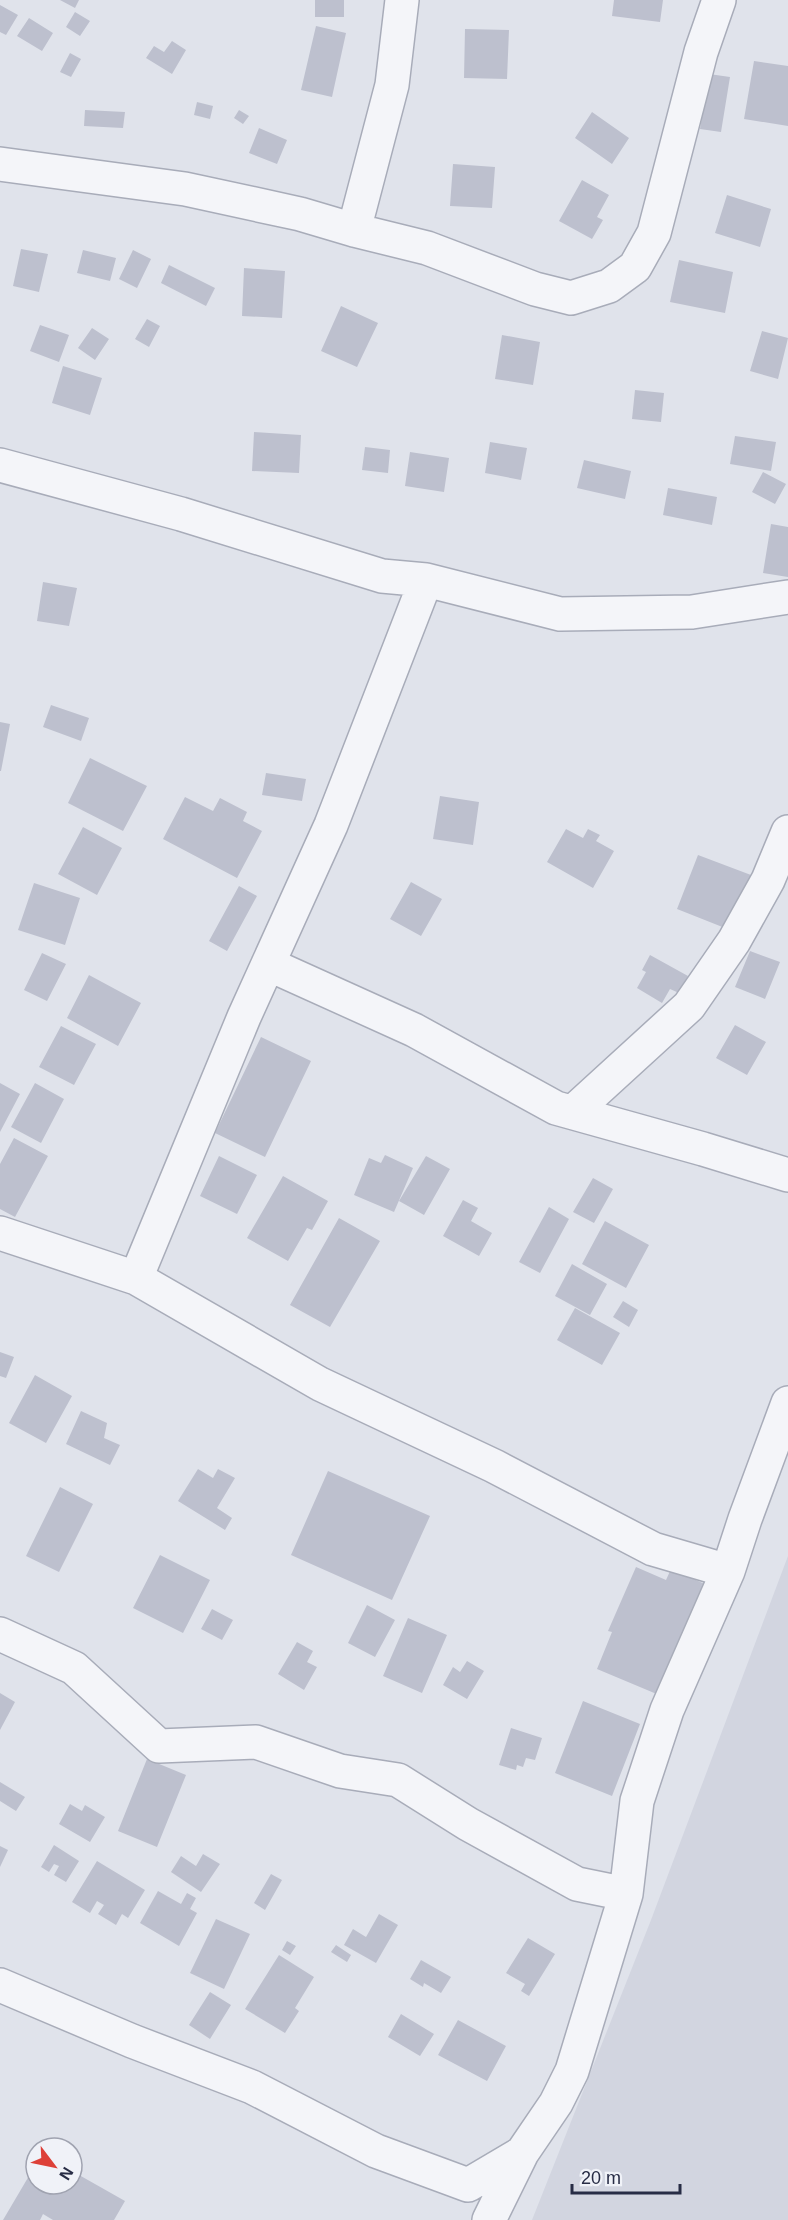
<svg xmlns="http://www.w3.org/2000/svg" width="788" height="2220" font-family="Arial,sans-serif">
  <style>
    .built { fill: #d2d5e0 }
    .building { fill: #bdc0ce }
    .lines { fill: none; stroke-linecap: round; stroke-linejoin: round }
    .street-casing { stroke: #a8acb9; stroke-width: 36 }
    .street { stroke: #f4f5f9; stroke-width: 33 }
  </style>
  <rect width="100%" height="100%" fill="#e0e3eb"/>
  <path class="built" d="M788,1556V2220H532L651,1920Z"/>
  <path class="building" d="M60,0H79L75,8Z
    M315,0H344V17H315Z
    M614,0H663L660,22L612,16Z
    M0,5L18,15L6,35L0,32Z
    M75,12L90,21L80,36L66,27Z
    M29,18L53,33L42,51L17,36Z
    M316,26L346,33L332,97L301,90Z
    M465,29L509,30L507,79L464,78Z
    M172,41L186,50L172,74L146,58L154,46L164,52Z
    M70,53L81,59L71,77L60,72Z
    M754,61L788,66V126L744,119Z
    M709,74L730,77L721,132L700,129Z
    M197,102L213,106L210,119L194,115Z
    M85,110L125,112L123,128L84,126Z
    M239,110L249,116L243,124L234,118Z
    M592,112L629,138L612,164L575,138Z
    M259,128L287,140L277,164L249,153Z
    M453,164L495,167L492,208L450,206Z
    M582,180L609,195L597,217L603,220L592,239L559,221Z
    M727,195L771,209L760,247L715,233Z
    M21,249L48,254L39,292L13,286Z
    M83,250L116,258L110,281L77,273Z
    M133,250L151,259L137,288L119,279Z
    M679,260L733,272L725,313L670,302Z
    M169,265L215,288L206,306L161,283Z
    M244,268L285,271L282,318L242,316Z
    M341,306L378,323L357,367L321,351Z
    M147,319L160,326L149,347L135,339Z
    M40,325L69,335L59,362L30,351Z
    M92,328L109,339L95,360L78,348Z
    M762,331L788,338L778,379L750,371Z
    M502,335L540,342L533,385L495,379Z
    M63,366L102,378L90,415L52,403Z
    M635,390L664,393L661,422L632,419Z
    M254,432L301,435L299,473L252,471Z
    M735,436L776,442L771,471L730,464Z
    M490,442L527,448L521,480L485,473Z
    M365,447L390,450L388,473L362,470Z
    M410,452L449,458L444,492L405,486Z
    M584,460L631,471L625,499L577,488Z
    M763,472L786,484L775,504L752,492Z
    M668,488L717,497L712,525L663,515Z
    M771,524L788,527V577L763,573Z
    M43,582L77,588L69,626L37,621Z
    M51,705L89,718L81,741L43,727Z
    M0,722L10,724L1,771H0Z
    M90,758L147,786L123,831L68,803Z
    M266,773L306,779L302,801L262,795Z
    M440,796L479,802L473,845L433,839Z
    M185,797L213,811L220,798L247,812L243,821L262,831L237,878L163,839Z
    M83,827L122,848L97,895L58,874Z
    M566,829L583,838L588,829L600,835L596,841L614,851L593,888L547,862Z
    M698,855L751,875L730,930L677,909Z
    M411,882L442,899L421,936L390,919Z
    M34,883L80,898L65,945L18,930Z
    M239,886L257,896L227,951L209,941Z
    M750,951L780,962L765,999L735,987Z
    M42,953L66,964L47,1001L24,990Z
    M650,955L688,976L679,993L670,989L662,1003L637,988L646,972L642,970Z
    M89,975L141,1003L118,1046L67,1018Z
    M735,1025L766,1042L747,1075L716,1058Z
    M61,1026L96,1044L74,1085L39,1067Z
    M261,1037L311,1061L265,1157L215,1133Z
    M0,1083L20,1094L0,1132Z
    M35,1083L64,1099L41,1143L11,1127Z
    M14,1138L48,1156L15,1217L0,1209V1164Z
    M385,1155L413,1168L394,1212L354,1195L369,1158L381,1163Z
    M219,1156L257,1175L237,1214L200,1196Z
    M426,1156L450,1169L424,1215L399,1201Z
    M283,1176L328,1201L312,1230L307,1228L288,1261L247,1238Z
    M593,1178L613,1189L594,1223L573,1212Z
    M463,1200L478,1208L471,1221L492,1233L479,1256L443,1236Z
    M549,1207L569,1219L540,1273L519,1262Z
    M339,1218L380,1241L330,1327L290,1305Z
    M605,1221L649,1245L626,1288L582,1264Z
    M572,1264L607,1284L590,1315L555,1296Z
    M623,1301L638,1310L629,1327L613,1317Z
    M575,1308L620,1333L602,1365L557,1340Z
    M0,1352L14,1357L6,1378L0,1376Z
    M35,1375L72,1396L46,1443L9,1423Z
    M81,1411L107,1423L104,1438L120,1445L110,1465L66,1444Z
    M198,1469L213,1478L218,1469L235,1478L217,1508L232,1518L225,1530L178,1501Z
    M328,1471L430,1516L392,1600L291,1555Z
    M60,1487L93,1504L59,1572L26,1556Z
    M160,1555L210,1580L183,1633L133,1608Z
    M636,1567L666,1580L671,1569L707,1585L659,1695L597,1669L612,1632L608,1631Z
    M367,1605L395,1620L375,1657L348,1643Z
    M212,1609L233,1620L222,1640L201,1629Z
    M408,1618L447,1635L422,1693L383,1676Z
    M297,1642L313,1651L307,1662L317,1667L304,1690L278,1674Z
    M467,1661L484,1671L467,1699L443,1685L453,1667L460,1672Z
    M0,1693L15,1702L0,1730Z
    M583,1701L640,1724L612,1796L555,1773Z
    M511,1728L542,1738L535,1760L526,1758L523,1767L517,1765L516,1770L499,1765Z
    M147,1759L186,1775L157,1847L118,1831Z
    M0,1782L25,1797L16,1811L0,1801Z
    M70,1804L82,1811L85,1805L105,1817L90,1842L59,1824Z
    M54,1845L79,1861L66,1882L54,1875L59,1866L54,1864L49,1872L41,1867Z
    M0,1846L8,1850L0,1867Z
    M203,1854L220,1864L201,1892L171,1872L181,1856L196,1866Z
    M97,1861L145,1890L128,1918L122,1914L116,1925L98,1914L104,1905L97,1901L90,1913L72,1902Z
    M271,1874L282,1880L265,1910L254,1903Z
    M158,1891L181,1904L187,1893L196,1898L190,1909L197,1913L179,1946L140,1923Z
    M379,1914L398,1925L376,1963L344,1945L353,1929L366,1937Z
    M216,1919L250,1934L224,1989L190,1973Z
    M528,1938L555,1954L529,1996L521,1991L525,1984L506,1973Z
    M287,1941L296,1946L290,1955L282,1950Z
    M336,1945L351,1955L347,1962L331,1952Z
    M279,1955L314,1977L295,2008L299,2011L285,2033L245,2009Z
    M421,1960L451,1977L441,1993L424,1983L423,1987L410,1979Z
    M210,1992L231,2005L210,2039L189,2025Z
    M401,2014L434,2034L420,2056L388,2037Z
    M458,2020L506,2046L487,2081L438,2055Z
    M36,2164V2184H72V2171L125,2201L114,2220H53L43,2214L40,2220H3Z"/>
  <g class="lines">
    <g class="street-casing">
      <path id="street" d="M0,164L185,189L300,214L354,230L427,248L535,289L571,298L609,286L635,267L654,233L701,52L719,0
        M354,230L392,85L402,0
        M0,465L181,514L382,576L426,580L560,614L692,612L788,597
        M268,964L414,1030L556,1108L703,1149L788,1175
        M573,1112L689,1006L734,941L768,880L788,832
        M0,1233L136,1278L320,1384L494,1466L653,1549L728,1571
        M136,1278L244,1017L331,825L426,580
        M0,1634L74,1668L159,1746L256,1742L340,1771L398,1780L468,1824L577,1884L626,1894L572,2071L556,2103L522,2153L489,2220
        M626,1894L637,1801L667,1710L728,1571L745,1519L788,1403
        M0,1985L132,2041L252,2087L376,2151L468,2185L522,2153"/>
    </g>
    <use href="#street" class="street"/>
  </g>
  <g transform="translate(54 2166) rotate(122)"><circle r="28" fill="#f0f2f8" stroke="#a0a3b0" stroke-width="1.5"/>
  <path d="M0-4.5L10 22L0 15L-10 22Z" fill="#dd4038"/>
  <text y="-9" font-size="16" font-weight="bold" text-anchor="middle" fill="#272c45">N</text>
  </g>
  <path d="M572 2184v9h108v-9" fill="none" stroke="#272c45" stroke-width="3"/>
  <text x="581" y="2184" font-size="18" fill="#272c45" stroke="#f0f2f8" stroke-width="4.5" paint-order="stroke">20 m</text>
</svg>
